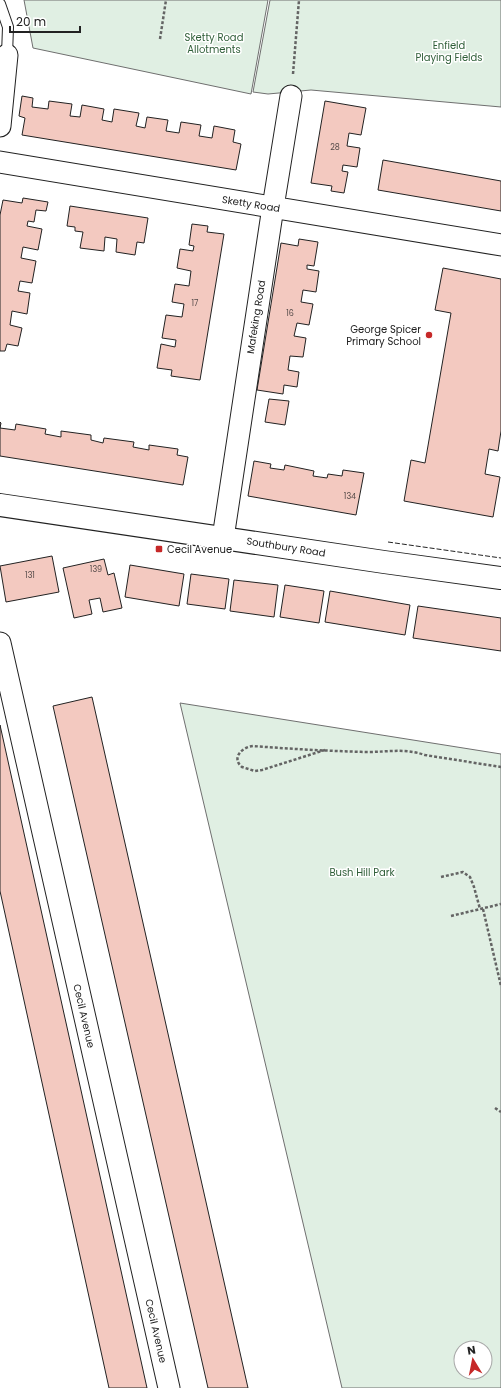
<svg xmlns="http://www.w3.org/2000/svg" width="501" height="1388" font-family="Poppins,sans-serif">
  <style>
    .green { fill: #e0efe3; stroke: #6f6f6f; fill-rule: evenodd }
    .building { fill: #f3c9c0; stroke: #222 }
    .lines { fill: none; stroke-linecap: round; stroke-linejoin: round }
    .service-casing { stroke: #222; stroke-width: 12 }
    .minor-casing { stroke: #222; stroke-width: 23 }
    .primary-casing { stroke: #222; stroke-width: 24 }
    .path { stroke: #646464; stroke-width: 2.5; stroke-dasharray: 3 2; stroke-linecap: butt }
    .service { stroke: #fff; stroke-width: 10 }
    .minor { stroke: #fff; stroke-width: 21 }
    .primary { stroke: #fff; stroke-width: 22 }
    .fence { stroke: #222; stroke-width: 1; stroke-dasharray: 5 2; stroke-linecap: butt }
    .poi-dot { fill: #c62828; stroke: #fff; stroke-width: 1.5 }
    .labels { text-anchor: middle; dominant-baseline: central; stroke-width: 3; stroke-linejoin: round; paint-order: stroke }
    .number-label { font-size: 8px; fill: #564c4a }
    .park-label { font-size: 10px; fill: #2f5e38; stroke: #fff }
    .street-label { font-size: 10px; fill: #222; stroke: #fff }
    .poi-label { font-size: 10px; fill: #222; stroke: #fff; text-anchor: end }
  </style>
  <rect width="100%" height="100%" fill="#fff"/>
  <path class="green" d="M24,0H268L251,94L33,48Z
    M270,0H501V107L311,90L268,94L253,92Z
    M180,703L501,754V1388H342ZM461,1348H485V1372H461Z"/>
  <path class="building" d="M22,96L33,98L32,107L48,109L49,101L72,104L70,116L80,117L82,105L104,109L102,120L112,122L114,109L139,113L136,126L145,128L147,117L168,120L166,131L179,133L181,122L201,125L199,136L212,138L214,126L235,130L233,142L241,144L236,170L22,135L25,118L19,116Z
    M325,101L366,108L361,135L349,133L347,146L360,148L357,167L343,165L342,171L348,172L344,193L331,191L332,186L311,183Z
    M383,160L501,181V211L378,190Z
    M23,198L48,202L46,211L36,210L34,222L28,221L27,226L42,229L38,250L23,247L21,258L36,261L32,283L20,281L18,291L30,293L27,314L12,311L10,325L22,328L18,346L7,344L5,351H0V215L3,200L22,203Z
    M70,206L148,218L144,243L137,242L135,255L116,252L117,239L105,237L104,251L80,248L83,232L75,231V227L67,226Z
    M192,224L208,226L207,232L224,234L200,380L171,376L172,370L157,368L161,344L175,347L176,340L162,338L166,315L182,317L184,304L172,302L175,284L189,286L191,271L177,268L180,249L193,251L194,246L189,245Z
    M299,239L318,242L314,266L307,265V269L319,271L316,292L303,290L301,302L313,304L309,325L297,323L294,336L306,338L303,357L290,356L288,370L299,372L297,387L284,385L283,394L257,390L281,243L298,246Z
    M443,268L501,279V431L498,451L489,449L485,474L500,477L493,517L404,501L411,460L425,463L451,313L435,310Z
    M269,399L289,401L285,425L265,422Z
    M0,422L1,423L0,428L15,430L16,424L46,429L45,434L61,437V431L91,435V440L103,443L104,438L134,442L133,447L149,450V445L178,449L177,455L188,457L183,485L0,456Z
    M254,461L271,464L270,468L284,470L285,465L314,471L313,476L327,478L328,474L342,476L343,470L364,473L356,515L248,496Z
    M52,556L59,592L6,602L0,566Z
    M104,559L108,575L114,573L122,608L103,612L100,598L89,600L92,614L74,618L63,568Z
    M130,565L184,574L179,606L125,597Z
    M191,574L229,579L225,609L187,604Z
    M234,580L278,585L274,617L230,611Z
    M285,585L324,591L319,623L280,617Z
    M330,591L410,605L405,635L325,622Z
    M418,606L501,618V651L413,638Z
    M92,697L248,1388H208L53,706Z
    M0,725L147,1388H109L0,891Z"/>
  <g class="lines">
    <g class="service-casing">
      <path id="service" d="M0,4L8,27L7,55"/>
    </g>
    <g class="minor-casing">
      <path id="minor" d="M0,126L7,55
        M0,162L501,245
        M223,538L273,207L291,96
        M0,643L169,1388"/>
    </g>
    <g class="primary-casing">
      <path id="primary" d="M0,505L384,562L501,578"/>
    </g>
    <path class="path" d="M160,39L166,0
      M293,74L299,0
      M325,750L262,770L255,771L242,767C231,758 242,747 253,746C291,749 329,751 367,752C389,752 404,748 425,755L501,767
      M441,877L463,872L470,877L474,887L480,909
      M483,909L501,986
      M451,916L501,904
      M495,1108L501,1112"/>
    <use href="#service" class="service"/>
    <use href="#minor" class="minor"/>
    <use href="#primary" class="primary"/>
    <path class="fence" d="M388,542L501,558"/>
  </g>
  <g class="poi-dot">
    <circle cx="429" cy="335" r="4"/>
    <rect x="155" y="545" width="8" height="8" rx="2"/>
  </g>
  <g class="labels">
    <g class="number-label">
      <text x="335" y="147">28</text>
      <text x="195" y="303">17</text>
      <text x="290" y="313">16</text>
      <text x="350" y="496">134</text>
      <text x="96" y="569">139</text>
      <text x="30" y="575">131</text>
    </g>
    <g class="park-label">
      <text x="214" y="37">Sketty Road<tspan x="214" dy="12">Allotments</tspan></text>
      <text x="449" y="45">Enfield<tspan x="449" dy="12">Playing Fields</tspan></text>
      <text x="362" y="872">Bush Hill Park</text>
    </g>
    <g class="street-label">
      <text transform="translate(251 204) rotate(9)">Sketty Road</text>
      <text transform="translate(256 317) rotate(-81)">Mafeking Road</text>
      <text transform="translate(286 547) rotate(9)">Southbury Road</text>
      <text transform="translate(84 1016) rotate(77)">Cecil Avenue</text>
      <text transform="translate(156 1331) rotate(77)">Cecil Avenue</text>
    </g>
    <g class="poi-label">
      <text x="421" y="329">George Spicer<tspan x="421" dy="12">Primary School</tspan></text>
      <text x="167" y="549" text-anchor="start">Cecil Avenue</text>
    </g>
  </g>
  <g transform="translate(473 1360) rotate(350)"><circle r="19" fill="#ffffff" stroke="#a7a7a7"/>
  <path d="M0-3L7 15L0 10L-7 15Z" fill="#c62828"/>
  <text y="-6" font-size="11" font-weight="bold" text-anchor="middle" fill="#222222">N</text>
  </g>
  <path d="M10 26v6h70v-6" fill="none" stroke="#222222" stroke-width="2"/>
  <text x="16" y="26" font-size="12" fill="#222222" stroke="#ffffff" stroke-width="3" paint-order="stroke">20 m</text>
</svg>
